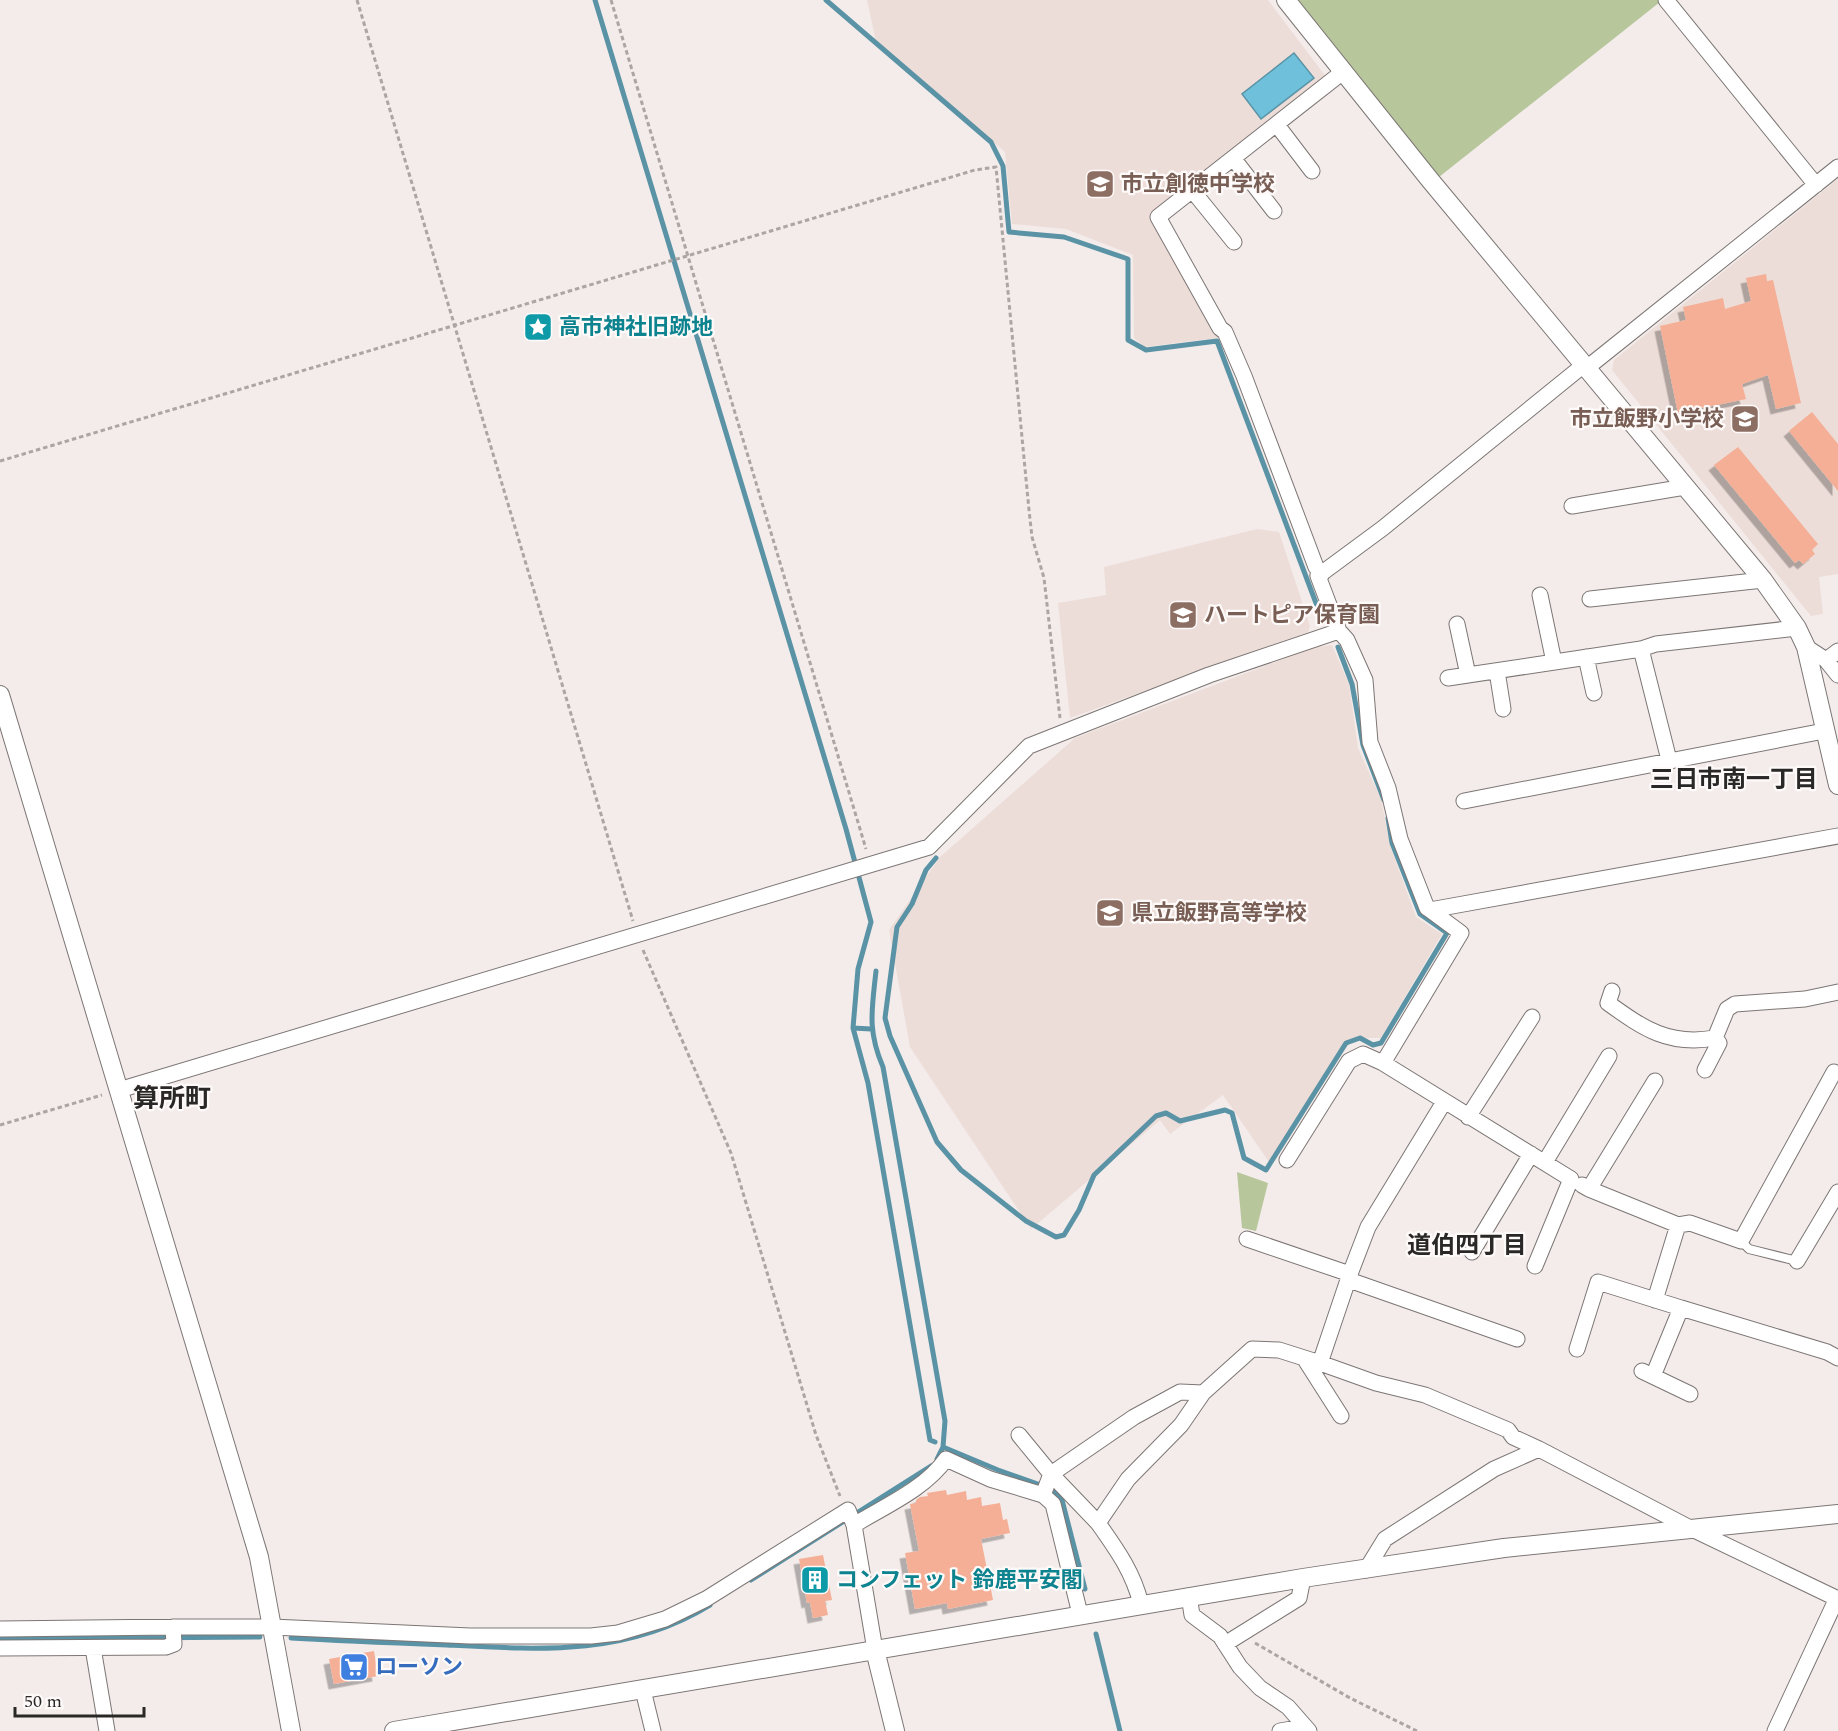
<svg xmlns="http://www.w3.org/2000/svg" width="1838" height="1731" font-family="Spectral,'Noto Sans JP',serif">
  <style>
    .built { fill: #edddd8 }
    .green { fill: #b8c69b }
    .water { fill: #6fc1db; stroke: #5a93a5; stroke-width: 1.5 }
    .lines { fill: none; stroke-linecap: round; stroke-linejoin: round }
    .stream { stroke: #5a93a5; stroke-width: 5 }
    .building { fill: #f4af96; filter: url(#shadow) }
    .service-casing { stroke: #7c7674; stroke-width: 10 }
    .minor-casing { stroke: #7c7674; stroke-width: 17 }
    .tertiary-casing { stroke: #7c7674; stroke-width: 20 }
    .path { stroke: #aba5a4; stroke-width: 3; stroke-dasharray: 4.5 3; stroke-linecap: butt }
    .service { stroke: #fff; stroke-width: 8 }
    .minor { stroke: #fff; stroke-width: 15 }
    .tertiary { stroke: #fff; stroke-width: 18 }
    .labels { text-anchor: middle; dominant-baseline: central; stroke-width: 4.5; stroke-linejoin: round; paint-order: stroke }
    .education-label { font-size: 22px; font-weight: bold; fill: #785e54; stroke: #fefaf9; text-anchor: start }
    .culture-label { font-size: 22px; font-weight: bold; fill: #0d838f; stroke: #fefaf9; text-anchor: start }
    .shop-label { font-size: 22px; font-weight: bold; fill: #366cbe; stroke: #fefaf9; text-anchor: start }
    .neighbourhood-label { font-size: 24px; font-weight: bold; fill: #2a2827; stroke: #fefaf9 }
    .quarter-label { font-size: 26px; font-weight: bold; fill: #2a2827; stroke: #fefaf9 }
  </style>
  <defs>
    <filter id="shadow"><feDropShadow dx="-5.5" dy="5.5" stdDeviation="0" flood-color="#0004"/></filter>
  </defs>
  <rect width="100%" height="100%" fill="#f3ecea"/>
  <path class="built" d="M867,0H1268L1327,78L1150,217L1218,338L1145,347L1134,338L1133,255L1066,229L1012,224L1005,152L876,42Z
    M1838,179V574L1819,577L1823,614L1811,616L1612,370L1614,360Z
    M1257,529L1279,532L1310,626L1308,632L1070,718L1058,603L1106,595L1104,567Z
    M1332,645L1349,684L1358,748L1381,799L1390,845L1416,917L1442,934L1381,1038H1353L1269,1162L1223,1095L1170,1134L1160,1120L1031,1229L910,1047L889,930L940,857L1075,738L1315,647Z"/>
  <path class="green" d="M1298,0H1658L1660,2L1439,177Z
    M1237,1172L1268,1183L1256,1231L1242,1228Z"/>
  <path class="water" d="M1294,53L1314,78L1261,119L1242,94Z"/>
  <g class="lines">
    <path class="stream" d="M595,0L846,829L871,922L858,969L853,1028L868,1083L930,1440L935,1442
      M826,0L991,142L1003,166L1009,232L1064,237L1128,259V340L1146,350L1217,341L1322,619
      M1338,647L1352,684L1363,745L1384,800
      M936,858L926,870L912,904L897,927L885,1018L890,1036L937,1142L961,1170L1026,1221L1056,1237L1064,1235L1079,1210L1094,1175L1156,1116L1166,1113L1180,1121L1225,1110L1232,1113L1244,1158L1266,1170L1346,1043L1360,1038L1373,1045L1381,1043L1447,933L1420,914L1392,843L1388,818
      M876,971C872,1009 867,1030 883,1067L945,1421L943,1447L937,1459
      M853,1028L871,1029
      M943,1447L998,1470L1052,1489L1062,1500L1085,1589
      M751,1580L931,1466
      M1096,1634L1120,1731
      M291,1638C343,1641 395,1643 447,1645C541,1650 627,1656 710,1605
      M0,1639L260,1637"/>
  </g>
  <path class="building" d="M1766,274L1767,281L1773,280L1801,403L1776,409L1768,375L1742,384L1746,399L1678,413L1660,326L1686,320L1683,307L1723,298L1725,309L1751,301L1746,278Z
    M1812,412L1838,444V491L1789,431Z
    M1738,447L1818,544L1812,550L1815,554L1803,564L1799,560L1795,563L1714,465Z
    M946,1490L947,1495L966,1491L967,1500L981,1497L982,1506L1000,1503L1003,1520L1007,1519L1010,1533L981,1539L993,1600L948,1609L947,1603L915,1609L905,1553L919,1551L910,1504L916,1503V1500L920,1497L928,1496L927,1493Z
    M823,1555L832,1600L825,1601L828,1615L813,1618L810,1602L807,1603L799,1559Z
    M374,1651L378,1676L334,1684L329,1659Z"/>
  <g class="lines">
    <g class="service-casing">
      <path id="service" d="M1741,1241L1749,1249L1797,1261"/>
    </g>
    <g class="minor-casing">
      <path id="minor" d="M1666,0L1816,185
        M1277,125L1312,171
        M1233,158L1274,211
        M1192,190L1234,242
        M1585,364L1383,528L1318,576L1339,631L1347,640L1365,680L1370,742L1388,788L1400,839L1427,908L1430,910L1838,836
        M1588,367L1838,167
        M1572,506L1685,487
        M1322,574L1316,567L1244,376L1225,332L1220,328L1158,217L1344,71
        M1540,595L1554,662
        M1590,599L1763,580
        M1457,624L1468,675
        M1806,647L1826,660L1838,675
        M1641,649L1669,760
        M1586,657L1594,693
        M1826,660L1838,651
        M1497,671L1503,709
        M1448,678L1641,649L1656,644L1797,628
        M1464,801L1824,731
        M1612,991L1608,1003C1644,1029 1669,1046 1715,1038L1727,1009L1735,1004L1805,999L1838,992
        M1383,1063L1571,1179L1535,1266
        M1705,1070L1719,1043L1715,1038
        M119,1090L929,847L1029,746L1209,675L1339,631
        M1468,1117L1532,1017
        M1287,1160L1349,1061L1363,1054L1383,1063L1461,933L1430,910
        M1545,1162L1609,1056
        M1582,1185L1589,1189L1655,1081
        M1589,1189L1678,1225L1690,1223L1741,1241L1834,1072
        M1247,1239L1350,1274L1368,1227L1444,1102
        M1472,1252L1531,1154
        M1797,1261L1838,1192
        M1350,1274L1320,1363L1376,1383L1425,1395L1508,1430L1513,1437L1539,1449
        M1349,1280L1517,1339
        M1655,1300L1678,1225
        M1577,1349L1598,1282L1681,1308
        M1304,1358L1341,1416
        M1642,1371L1690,1394
        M1653,1376L1681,1308L1827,1352L1838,1358
        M1019,1435L1051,1474L1043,1495
        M1098,1523L1051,1474L1134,1417L1180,1392L1203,1393
        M854,1525C885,1506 925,1489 946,1459L990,1479L1043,1495L1053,1504L1080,1614
        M1366,1570L1385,1539L1494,1469L1539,1449L1690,1528L1838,1599
        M1189,1596L1192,1615L1220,1636L1240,1667L1260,1688L1288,1707L1309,1731
        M1141,1604C1133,1572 1117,1550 1098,1523L1128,1479L1181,1425L1203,1393L1252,1349L1279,1350L1320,1363
        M0,1629L173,1627
        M1225,1644L1299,1598L1303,1578
        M0,1648L166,1647L174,1644L173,1627H272L470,1636H591L618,1633L665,1619L706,1599L848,1510L854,1525L875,1650
        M93,1648L107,1731
        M643,1690L653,1731
        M1280,1731L1303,1727
        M1775,1731L1837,1598"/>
    </g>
    <g class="tertiary-casing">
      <path id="tertiary" d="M1286,0L1430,180L1763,580L1797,628L1806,647L1838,785
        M0,695L259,1557L291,1731
        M875,1650L895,1731
        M394,1731L1303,1578L1504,1548L1838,1514"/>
    </g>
    <path class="path" d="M357,0L633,921
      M611,0L866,849
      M0,461L975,170L996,167L1029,510L1032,537L1044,578L1060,718
      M643,950L731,1153L816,1435L840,1496
      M0,1125L102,1095
      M1255,1643L1350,1698L1417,1731"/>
    <use href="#service" class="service"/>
    <use href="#minor" class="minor"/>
    <use href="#tertiary" class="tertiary"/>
  </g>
  <defs>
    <g id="school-square" transform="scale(1.5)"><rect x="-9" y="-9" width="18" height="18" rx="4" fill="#8d6e63" stroke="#fefaf9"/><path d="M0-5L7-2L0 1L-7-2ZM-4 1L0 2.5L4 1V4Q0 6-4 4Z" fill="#fff"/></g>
    <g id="sight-square" transform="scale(1.5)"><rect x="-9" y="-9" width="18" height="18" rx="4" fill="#0f9aa8" stroke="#fefaf9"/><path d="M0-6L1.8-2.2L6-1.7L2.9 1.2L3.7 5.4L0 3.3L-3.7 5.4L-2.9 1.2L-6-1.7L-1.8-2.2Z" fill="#fff"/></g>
    <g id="building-square" transform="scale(1.5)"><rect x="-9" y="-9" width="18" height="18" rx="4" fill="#0f9aa8" stroke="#fefaf9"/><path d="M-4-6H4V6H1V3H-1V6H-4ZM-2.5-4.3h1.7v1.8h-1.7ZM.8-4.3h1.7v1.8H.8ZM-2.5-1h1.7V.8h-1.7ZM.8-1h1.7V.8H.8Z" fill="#fff"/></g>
    <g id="supermarket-square" transform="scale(1.5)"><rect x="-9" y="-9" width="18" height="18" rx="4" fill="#3f7fe0" stroke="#fefaf9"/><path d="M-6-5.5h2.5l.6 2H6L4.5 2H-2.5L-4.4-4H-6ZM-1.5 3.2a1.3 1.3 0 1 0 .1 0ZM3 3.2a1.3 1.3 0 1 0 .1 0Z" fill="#fff"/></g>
  </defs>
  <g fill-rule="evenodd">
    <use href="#school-square" x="1100" y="184"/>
    <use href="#sight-square" x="538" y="327"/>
    <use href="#school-square" x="1745" y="419"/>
    <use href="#school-square" x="1183" y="615"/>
    <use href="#school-square" x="1110" y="913"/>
    <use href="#building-square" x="815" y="1580"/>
    <use href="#supermarket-square" x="354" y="1667"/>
  </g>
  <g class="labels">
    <g class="education-label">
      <text x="1121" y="184">市立創徳中学校</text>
      <text x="1724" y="419" text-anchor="end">市立飯野小学校</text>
      <text x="1204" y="615">ハートピア保育園</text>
      <text x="1131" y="913">県立飯野高等学校</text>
    </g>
    <g class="culture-label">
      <text x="559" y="327">高市神社旧跡地</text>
      <text x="836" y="1580">コンフェット 鈴鹿平安閣</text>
    </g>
    <g class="shop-label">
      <text x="375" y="1667">ローソン</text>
    </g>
    <g class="neighbourhood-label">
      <text x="1734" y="780">三日市南一丁目</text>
      <text x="1467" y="1246">道伯四丁目</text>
    </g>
    <g class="quarter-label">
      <text x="172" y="1099">算所町</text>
    </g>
  </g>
  <path d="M15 1707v9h129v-9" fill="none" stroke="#2a2827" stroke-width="3"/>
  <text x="24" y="1707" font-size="18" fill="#2a2827" stroke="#fefaf9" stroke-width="4.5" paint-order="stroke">50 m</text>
</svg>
